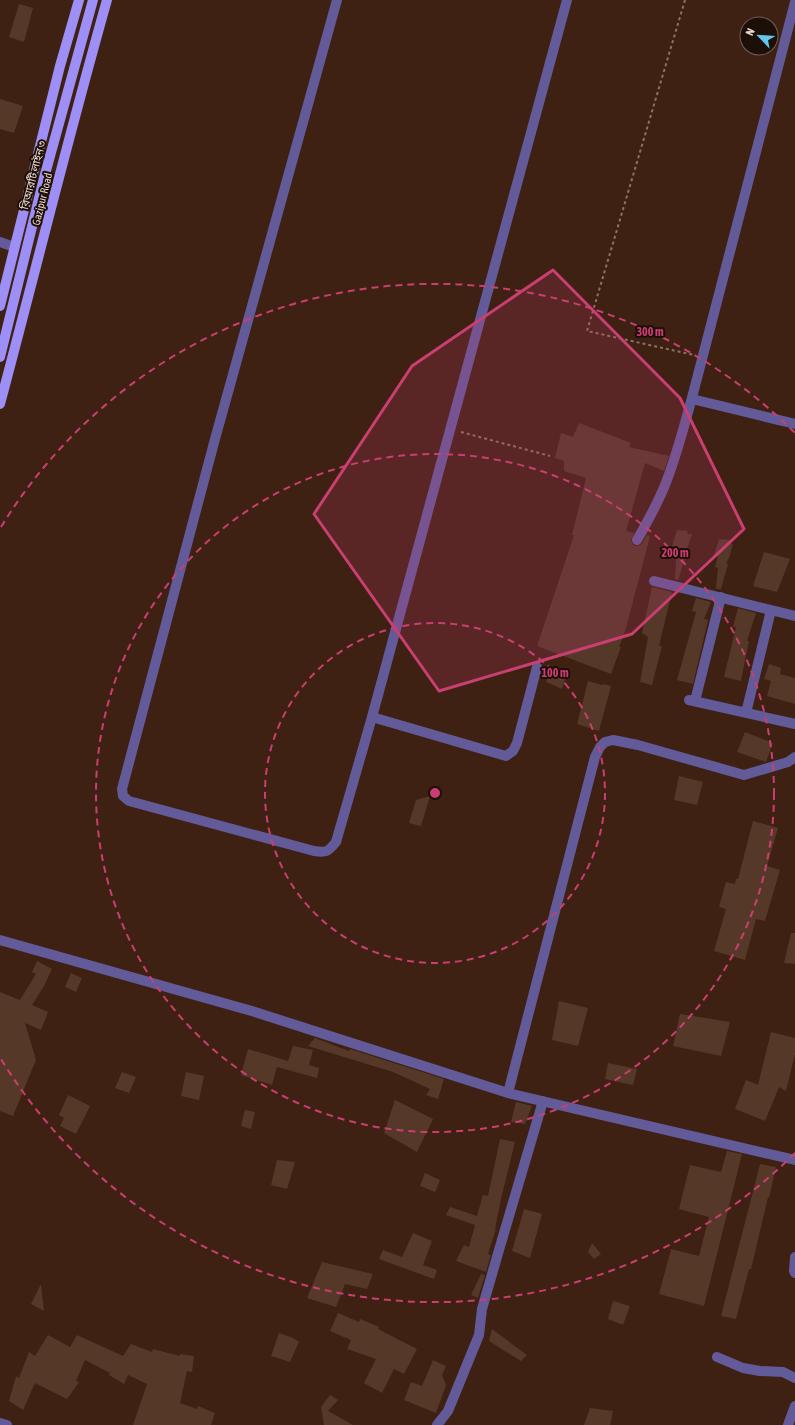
<svg xmlns="http://www.w3.org/2000/svg" width="795" height="1425" font-family="'Asap Condensed','Noto Sans Bengali',sans-serif">
  <style>
    .building { fill: #563828 }
    .lines { fill: none; stroke-linecap: round; stroke-linejoin: round }
    .path { stroke: #8a7265; stroke-width: 2; stroke-dasharray: 3 3; stroke-linecap: butt }
    .street { stroke: #635b99; stroke-width: 10 }
    .primary { stroke: #9d8ff5; stroke-width: 10 }
    .marked { fill: #ca3e72; fill-opacity: 0.2; stroke: #ca3e72; stroke-width: 3; stroke-linejoin: round }
    .ring { fill: none; stroke: #ca3e72; stroke-width: 2; stroke-dasharray: 7 5 }
    .labels { text-anchor: middle; dominant-baseline: central; stroke-width: 4; stroke-linejoin: round; paint-order: stroke }
    .street-label { font-size: 11px; fill: #ebd8ce; stroke: #1c0f08 }
    .centre { fill: #ca3e72; stroke: #1c0f08; stroke-width: 2 }
    .ring-label { font-size: 12px; text-anchor: middle; font-weight: bold; fill: #ca3e72; stroke: #1c0f08; stroke-width: 4; stroke-linejoin: round; paint-order: stroke }
  </style>
  <rect width="100%" height="100%" fill="#3e2112"/>
  <path class="building" d="M19,4L33,8L24,42L9,37Z
    M0,99L23,106L14,133L0,129Z
    M579,423L631,443L629,447L669,456L664,471L645,463L626,531L634,533L631,540L633,545L637,546L642,544L647,535L650,536L626,628L619,647H621L611,674L537,646L574,535H572L586,478L564,471V461L555,458L561,433L573,437Z
    M677,530L688,531L687,534H692L687,549L684,554L686,555L678,580L675,579L676,559L673,558L676,547L672,546Z
    M719,539L730,540L729,543L733,544L729,558L726,563L728,564L721,589H716L718,568L715,567L718,556L714,555Z
    M764,552L790,559L777,592L753,586Z
    M652,587L672,592L659,646H662L652,685L640,682L648,637L642,633Z
    M696,598L711,602L704,619L708,620L693,684L677,680L696,612L692,611Z
    M738,608L756,613L747,641H749L741,681L724,677L736,627H733Z
    M769,664L781,668L780,674L795,678V704L767,696L771,681L764,679Z
    M551,669L567,674L562,689L546,682Z
    M588,681L602,685L603,684L611,686L599,731L577,724Z
    M745,732L773,743L766,762L737,752Z
    M679,776L703,782L697,805L674,800Z
    M430,796L421,826L409,823L416,800Z
    M753,821L778,828L767,866L780,870L765,921L756,919L745,960L714,951L726,909L719,907L726,882L735,884L736,879H738Z
    M791,933H795V964L784,963Z
    M37,961L52,969L44,986L32,1005L48,1012L41,1030L25,1023L36,1060L13,1116L0,1111V992L20,1000L36,974L32,972Z
    M71,973L82,978L76,992L65,987Z
    M559,1001L588,1008L578,1046L552,1040Z
    M680,1014L730,1022L721,1056L673,1046Z
    M771,1032L795,1038V1054L786,1091L779,1087L765,1121L735,1109L746,1080L758,1085Z
    M315,1038L349,1051L350,1049L444,1079L438,1099L426,1095L430,1089L393,1072L308,1046Z
    M293,1046L313,1050L309,1065L319,1068L317,1078L277,1067L272,1085L241,1075L248,1049L288,1061Z
    M608,1063L637,1069L633,1085L605,1079Z
    M122,1072L136,1077L129,1093L115,1088Z
    M186,1072L204,1076L199,1100L181,1096Z
    M68,1095L90,1106L76,1134L60,1126L64,1118L59,1115Z
    M395,1100L433,1119L417,1152L384,1133Z
    M516,1102L532,1106L525,1124L511,1122Z
    M245,1110L255,1112L251,1129L241,1126Z
    M500,1139L515,1142L501,1199L495,1229H496L488,1254L491,1255L486,1272L456,1261L464,1245L469,1247L475,1225L446,1215L450,1207L477,1216L483,1195L488,1196Z
    M727,1151L742,1154L704,1306L659,1294L671,1249L699,1256L709,1217L679,1209L690,1165L721,1172Z
    M277,1160L295,1162L287,1189L271,1185Z
    M760,1164L776,1167L769,1198L768,1197L751,1269H749L736,1319L721,1316Z
    M425,1173L440,1180L435,1192L420,1186Z
    M524,1209L542,1214L530,1258L512,1251Z
    M413,1233L432,1241L423,1265L437,1270L434,1279L379,1259L383,1250L402,1257Z
    M592,1243L601,1254L594,1259L588,1252Z
    M322,1262L373,1274L367,1289L345,1284L336,1307L307,1298Z
    M481,1274L485,1275L478,1298L471,1295Z
    M41,1284L44,1311L31,1304Z
    M613,1301L630,1306L623,1325L608,1319Z
    M338,1313L359,1322L360,1319L379,1327L378,1329L417,1349L404,1374L394,1369L382,1393L364,1383L376,1359L347,1349L351,1340L330,1331Z
    M492,1329L527,1355L521,1361L489,1341Z
    M279,1333L293,1338L299,1342L290,1362L271,1356Z
    M48,1335L70,1347L77,1335L123,1356L131,1344L152,1352L153,1349L180,1356V1354L194,1356L192,1372L187,1371L180,1403L197,1409L198,1406L215,1413L211,1425H133L147,1384L128,1375L124,1384L109,1375L110,1373L85,1360L76,1381L79,1382L67,1399L35,1383L23,1410L9,1401L16,1376L19,1378L29,1352L35,1356Z
    M433,1360L446,1366L442,1375L446,1385L436,1413L404,1400L411,1382L422,1386Z
    M330,1395L338,1400L328,1411L353,1425H324L321,1407Z
    M590,1408L613,1411L610,1425H584Z"/>
  <g class="lines">
    <path class="path" d="M685,0L587,331L694,355
      M461,432L550,456"/>
    <path class="street" d="M337,0L215,439L122,789L123,796L129,801L314,851C326,853 328,852 336,842L372,717L567,0
      M0,242L14,247
      M692,399L795,424
      M637,540C648,521 659,501 667,480C678,451 686,420 694,390L795,2
      M654,581L795,616
      M689,700L795,724
      M695,701L721,597
      M746,713L771,610
      M372,717L506,756L513,751L517,743L537,667
      M0,940L255,1012L508,1093L795,1160
      M508,1093L595,757L600,747L605,742L613,740L638,745L744,775L788,762L795,757
      M795,1257L794,1271L795,1273
      M717,1357L743,1368L760,1371L783,1372L795,1378
      M0,1423L7,1425
      M437,1425L448,1411L479,1335L482,1309L499,1250L543,1101
      M788,1425L795,1406"/>
    <path class="primary" d="M0,306L60,66L79,0
      M0,357L44,178L93,0
      M0,404C36,269 69,134 107,0"/>
  </g>
  <path class="marked" d="M553,270L680,398L744,529L632,634L439,691L314,514L412,366Z"/>
  <g class="ring">
    <circle cx="435" cy="793" r="170"/>
    <circle cx="435" cy="793" r="339"/>
    <path d="M795 1153A509 509 0 0 1 1 1059M1 527A509 509 0 0 1 795 433"/>
  </g>
  <g class="labels">
    <g class="street-label">
      <text transform="translate(33 175) rotate(-75)">বিআরটি লাইন ৩</text>
      <text transform="translate(42 199) rotate(-76)">Gazipur Road</text>
    </g>
  </g>
  <circle cx="435" cy="793" r="6" class="centre"/>
  <g class="ring-label">
    <text x="650" y="336">300 m</text>
    <text x="675" y="557">200 m</text>
    <text x="555" y="677">100 m</text>
  </g>
  <g transform="translate(759 36) rotate(295)"><circle r="19" fill="#1c0f08" stroke="#6f5f57"/>
  <path d="M0-3L7 15L0 10L-7 15Z" fill="#64c5ee"/>
  <text y="-6" font-size="11" font-weight="bold" text-anchor="middle" fill="#ebd8ce">N</text>
  </g>
</svg>
